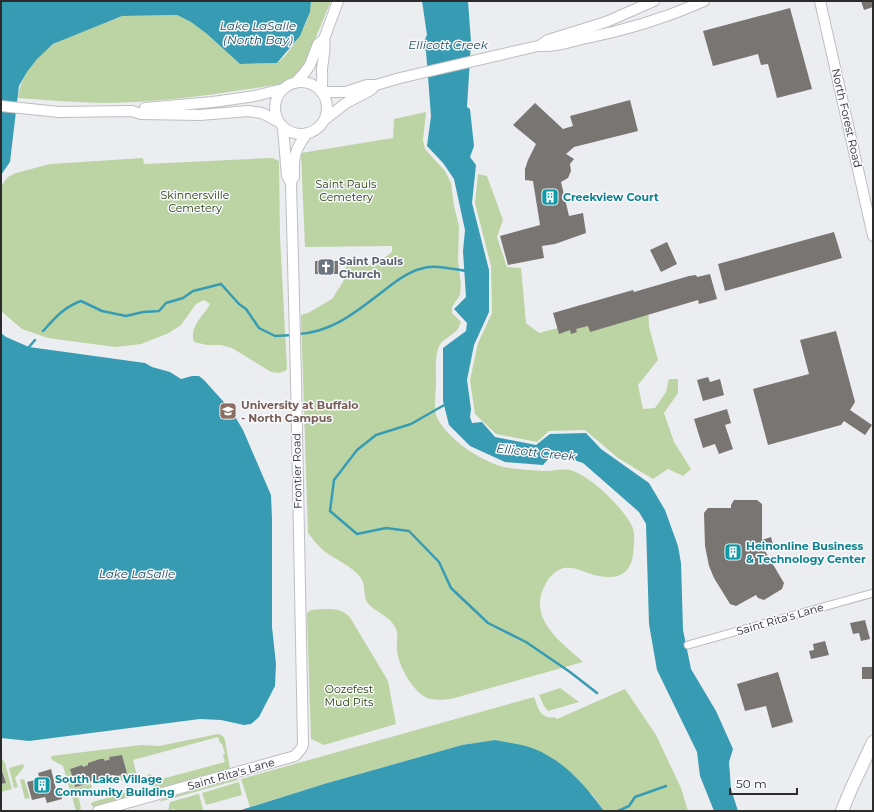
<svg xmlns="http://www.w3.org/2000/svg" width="874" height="812" font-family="Montserrat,sans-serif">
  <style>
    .green { fill: #bcd4a4 }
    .water { fill: #379cb3 }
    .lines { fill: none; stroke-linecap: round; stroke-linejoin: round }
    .stream { stroke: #379cb3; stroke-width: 2.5 }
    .building { fill: #787572 }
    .street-casing { stroke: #bdbec2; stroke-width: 9 }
    .secondary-casing { stroke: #bdbec2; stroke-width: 12 }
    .primary-casing { stroke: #bdbec2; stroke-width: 14 }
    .street { stroke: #fff; stroke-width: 7 }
    .secondary { stroke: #fff; stroke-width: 10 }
    .primary { stroke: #fff; stroke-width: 12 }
    .labels { text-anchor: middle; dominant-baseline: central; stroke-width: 3; stroke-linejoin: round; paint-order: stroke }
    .street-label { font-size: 11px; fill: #2c2c2d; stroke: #f9fafe }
    .park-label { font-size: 11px; fill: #2a3e0d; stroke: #f9fafe }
    .culture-label { font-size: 11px; font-weight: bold; fill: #0d838f; stroke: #f9fafe; text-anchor: start }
    .worship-label { font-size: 11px; font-weight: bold; fill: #5b616d; stroke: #f9fafe; text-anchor: start }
    .education-label { font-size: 11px; font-weight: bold; fill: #785e54; stroke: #f9fafe; text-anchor: start }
    .water-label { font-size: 12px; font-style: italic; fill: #26515c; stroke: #f9fafe }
  </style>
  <rect width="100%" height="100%" fill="#ecedf0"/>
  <path class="green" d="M311,1H331L303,68L291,81L282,84C222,93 161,103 100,103C73,102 45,100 18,98C21,73 40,50 62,40L122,16L177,15L191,22L207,34L240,64L277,63C287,57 301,34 306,23C309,16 310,8 311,1Z
    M426,112L423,140L425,149L445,171L451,183L454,206L459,226L458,261L461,285L460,295L452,307V313L461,322C460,324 459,328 457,330C451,337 441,339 438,349C435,359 436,371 436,382C436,389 434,409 436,415C444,437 482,462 504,467C514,469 539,471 549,471C556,470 564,469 570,470C591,476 620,505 631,524C636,532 634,544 633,554C631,574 617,580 599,576C587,574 576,566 564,568C557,569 549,577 546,583C526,618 560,641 583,662L451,699C444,700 437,700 430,699C415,695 401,670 398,656C395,648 399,637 396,629C390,615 375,613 367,602C363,596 366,585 361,578C352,566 336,560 324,551C318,546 313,539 308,533L301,315L308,313L332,299L343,282L347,263L375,265L392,252V246L305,247L301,153L393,138L394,119Z
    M143,158L144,164L272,158L279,161L280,236L287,369L285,371L279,373L271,372L232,348L221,345H207L194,342C189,326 203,317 210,304L204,300L196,304L181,325L169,333L141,344L115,347L48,338L22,329L1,311V186L8,177L16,173L50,164Z
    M478,174L487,176L503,220L497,237L507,267L521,268L526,323L539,333L648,304L649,327L658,360L638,385L643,409L655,408L666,392L669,379H678V393L664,413L674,442L691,469L683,476L668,469L653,479L618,458L585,430L549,431L537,442L496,434L475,414L470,380L478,343L492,313L491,266L475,203Z
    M324,609C335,609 344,609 351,619L388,681L396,724L324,745L311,739L307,616V613L311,610Z
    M560,688L579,702L548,711L544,706L539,695Z
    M625,689L656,735L681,788L688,811H604L592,794L495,740L462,745L324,784L250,807L241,779L534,697C537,704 539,715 547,717C551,718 553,716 557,719Z
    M218,734L223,736L225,740L230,769L155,790H153L147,776L149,774L152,775L154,781L225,762L223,756L225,753L222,744L220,743L218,737L133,760L137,776L115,782L113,775L115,777L127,773L122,755L110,757V759L105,761L104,759L88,763V765L83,767L82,765L70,769L75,787L87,785V782L90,781L92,788L71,794L63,766L52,760L51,756L141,745L159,746Z
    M1,757L5,763L12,789L1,792V785L6,782L1,765Z
    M23,764L24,767L15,778L18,787L14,788L9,768Z
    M237,778L238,780L159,802L163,799Z
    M24,779L30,798L25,799L20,780Z
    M239,782L242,795L206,805L202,793Z
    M138,789L141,791L139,795L95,807L92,806L91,804L93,802Z
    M199,794L203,809L202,811H183L172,809V811H168L170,802Z
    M78,795L81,808L79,811H76L72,797Z"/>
  <path class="water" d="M1,1H311L310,12L300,36L277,63L240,64L207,34L191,22L177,15L122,16L53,44L37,59L27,72L19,86L10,162L1,175Z
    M422,1H468L471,42L467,107L470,109L474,146L470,157L476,165L472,203L489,270V312L474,345L467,380L471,409L470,417L472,423L482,422L495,437L536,445L550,434L586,433L601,449L649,483L665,510L678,546L681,563L683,630L691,669L716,711L733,749L729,762L731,789L738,811H714L700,776L697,752L657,670L649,624L646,524L639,512L583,463L571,459L549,458L543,465L505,462L470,446L449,425L443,401V348L466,331L467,323L454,309L466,297L463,251L465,230L454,179L443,163L427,146L431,116L426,51L421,47L427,35Z
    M1,333L6,337L29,347L145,363L152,367L170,372L181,379L192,376H199L204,380L231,410L243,430L271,495L272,519V627L276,664L275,686L259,717L251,724L244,725L221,720L200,719L29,741L1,738Z
    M495,740C504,742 513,743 522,745C558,754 583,782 604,811H238L324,784L462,745Z"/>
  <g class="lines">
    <path class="stream" d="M43,331C55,318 64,307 81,301L102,311L126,316L143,312L159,311L166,303L183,298L193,291L221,284L239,304L246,309L259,328L275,336L293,335
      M298,334C334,332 358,310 386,289C396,281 408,272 420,269C435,264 451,269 466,271
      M29,347L35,340
      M446,404L411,424L376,435L357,450L334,480L330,511L357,534L386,528L409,531L439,562L451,588L488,623L526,642L570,672L597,693
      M618,811L629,806L635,797L666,786"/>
  </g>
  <path class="building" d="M861,1H873V7L864,10Z
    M790,8L812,89L777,98L768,64L761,65L758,54L713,66L703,31Z
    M630,100L638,131L574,147L566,154L574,159L570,164L571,171L568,178L561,182L569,216L583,213L586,233L555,244L542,246L544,258L508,265L500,236L540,225L533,181L525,180V169L528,160L536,144L513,125L535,103L563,129L573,126L570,116Z
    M834,232L842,258L725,291L718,264Z
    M667,242L677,264L661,272L650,250Z
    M315,261H338V274H315Z
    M710,274L717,299L699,304L698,300L590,332L588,326L576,329L577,332L571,334L570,330L559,334L553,313L633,290L634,292L689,276L696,275L697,277Z
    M836,331L855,402L850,410L872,425L865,435L844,421L841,425L768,445L753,389L809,374L800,340Z
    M708,377L710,382L720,379L724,395L703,401L697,380Z
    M727,409L731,423L725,425L733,449L719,454L715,444L703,448L694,419Z
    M734,500H757L762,504V540L771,537L774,549L765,551L784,583L782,589L764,600L758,598L756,595L736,606L730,604L714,578L709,566L705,546L704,513L708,508H731V505Z
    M865,620L870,639L861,641L859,633L853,634L850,623Z
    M825,641L829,655L811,659L809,651L814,650L813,644Z
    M862,667H873V679H862Z
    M778,672L793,722L772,728L766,706L745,711L737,684Z
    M122,755L127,773L115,777L114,775L109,776V779L106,780L93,783L92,781L87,782L88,784L75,787L70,769L82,765L83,767L88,765V763L100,759H104L105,761L110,759L109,757Z
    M1,767L6,783L1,784Z
    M51,769L56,789L59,788L62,799L47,803L45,797L32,800L27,782L40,779L38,773Z"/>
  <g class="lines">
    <g class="street-casing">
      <path id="street" d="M688,645L873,593"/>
    </g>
    <g class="secondary-casing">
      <path id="secondary" d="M820,1L873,236
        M324,39C326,49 323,58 322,69C322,77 323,84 321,92H346L367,85H376L400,78L538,46C555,47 570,42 586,38C626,30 666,18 704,1
        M542,44L548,40L606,22L654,1
        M275 108a26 26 0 1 1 52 0a26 26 0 1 1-52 0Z
        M295,83L305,72L310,65L318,44L324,39L338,1
        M1,106L59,112L132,111L141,114L200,115L248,111L262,113L279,122
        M145,108L213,102L255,96L283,89
        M324,120L346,103L369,91L373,88
        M292,180L294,177C293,156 295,150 307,133
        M98,811L295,756L301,749L303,745L296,379L291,183L287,176L283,128"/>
    </g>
    <g class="primary-casing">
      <path id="primary" d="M842,811L851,789L873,742"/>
    </g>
    <use href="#street" class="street"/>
    <use href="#secondary" class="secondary"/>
    <use href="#primary" class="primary"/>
  </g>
  <defs>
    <g id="building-square" transform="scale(0.9)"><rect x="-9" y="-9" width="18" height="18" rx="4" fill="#0f9aa8" stroke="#f9fafe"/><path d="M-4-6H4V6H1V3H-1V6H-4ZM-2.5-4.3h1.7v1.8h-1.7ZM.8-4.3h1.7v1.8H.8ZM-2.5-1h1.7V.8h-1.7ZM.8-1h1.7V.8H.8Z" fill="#fff"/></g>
    <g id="church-square" transform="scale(0.9)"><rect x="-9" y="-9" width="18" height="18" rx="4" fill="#6b7280" stroke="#f9fafe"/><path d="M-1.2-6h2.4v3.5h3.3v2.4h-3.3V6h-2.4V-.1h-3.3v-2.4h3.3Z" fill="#fff"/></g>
    <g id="university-square" transform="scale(0.9)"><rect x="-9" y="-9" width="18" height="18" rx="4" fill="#8d6e63" stroke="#f9fafe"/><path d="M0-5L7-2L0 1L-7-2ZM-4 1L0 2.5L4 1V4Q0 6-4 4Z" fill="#fff"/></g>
  </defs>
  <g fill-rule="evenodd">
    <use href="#building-square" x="550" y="197"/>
    <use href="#church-square" x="326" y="267"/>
    <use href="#university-square" x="228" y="411"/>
    <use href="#building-square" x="733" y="552"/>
    <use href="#building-square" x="42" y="785"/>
  </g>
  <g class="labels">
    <g class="street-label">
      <text transform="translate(847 118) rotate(77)">North Forest Road</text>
      <text transform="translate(297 471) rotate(-91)">Frontier Road</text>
      <text transform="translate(780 619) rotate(-16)">Saint Rita's Lane</text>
      <text transform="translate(231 774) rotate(-16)">Saint Rita's Lane</text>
    </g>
    <g class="park-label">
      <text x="346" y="184">Saint Pauls<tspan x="346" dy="13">Cemetery</tspan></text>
      <text x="195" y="195">Skinnersville<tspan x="195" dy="13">Cemetery</tspan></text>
      <text x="349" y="689">Oozefest<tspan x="349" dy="13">Mud Pits</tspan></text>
    </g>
    <g class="culture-label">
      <text x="563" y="197">Creekview Court</text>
      <text x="746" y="546">Heinonline Business<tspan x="746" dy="13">&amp; Technology Center</tspan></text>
      <text x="55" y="779">South Lake Village<tspan x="55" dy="13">Community Building</tspan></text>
    </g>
    <g class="worship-label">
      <text x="339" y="261">Saint Pauls<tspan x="339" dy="13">Church</tspan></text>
    </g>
    <g class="education-label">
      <text x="241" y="405">University at Buffalo<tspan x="241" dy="13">- North Campus</tspan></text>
    </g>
    <g class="water-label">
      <text x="258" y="25">Lake LaSalle<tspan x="258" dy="14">(North Bay)</tspan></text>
      <text x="448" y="44">Ellicott Creek</text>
      <text transform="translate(536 452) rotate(6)">Ellicott Creek</text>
      <text x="137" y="573">Lake LaSalle</text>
    </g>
  </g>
  <rect width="874" height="812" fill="none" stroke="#2c2c2d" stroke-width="4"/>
  <path d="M730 788v6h67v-6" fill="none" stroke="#2c2c2d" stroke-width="2"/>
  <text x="736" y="788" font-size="12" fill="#2c2c2d" stroke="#f9fafe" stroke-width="3" paint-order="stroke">50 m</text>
</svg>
